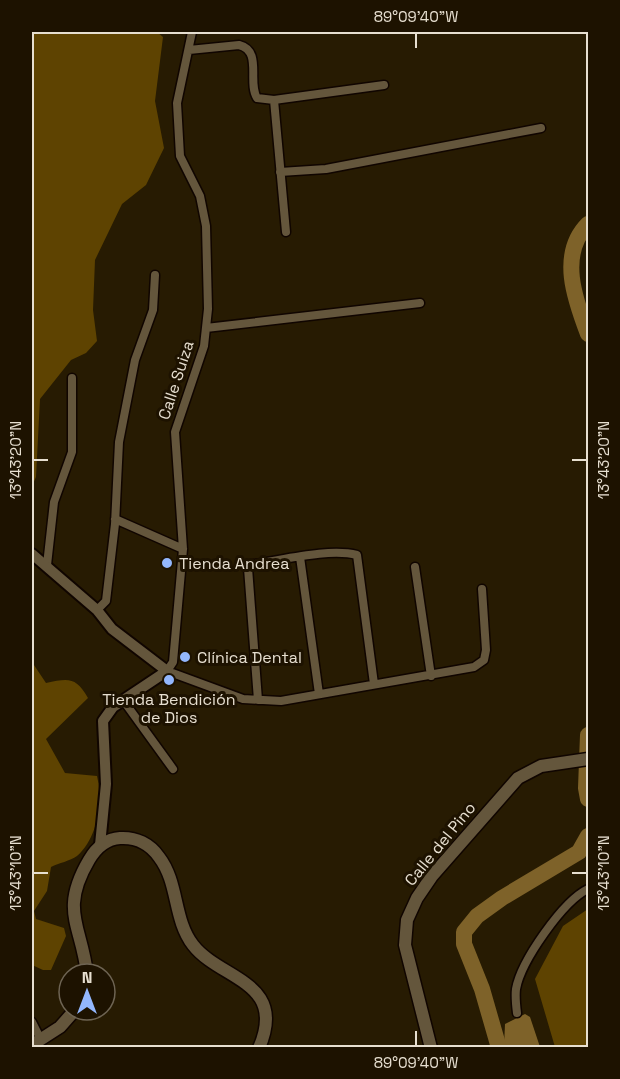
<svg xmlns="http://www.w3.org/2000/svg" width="620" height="1079" font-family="'Space Grotesk',sans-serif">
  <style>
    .forest { fill: #5e4301 }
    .water { fill: #7e6229 }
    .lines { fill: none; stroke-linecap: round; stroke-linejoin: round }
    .river { stroke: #7e6229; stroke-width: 16 }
    .minor-casing { stroke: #100500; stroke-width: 11 }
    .tertiary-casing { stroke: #100500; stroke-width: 14 }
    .secondary-casing { stroke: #100500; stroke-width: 15 }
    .minor { stroke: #64563c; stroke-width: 8 }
    .tertiary { stroke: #64563c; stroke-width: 10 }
    .secondary { stroke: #64563c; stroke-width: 12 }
    .ticks { fill: none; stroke: #e7dfd0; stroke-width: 2 }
    .poi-dot { fill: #93b7fd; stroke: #1d1200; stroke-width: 2 }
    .labels { text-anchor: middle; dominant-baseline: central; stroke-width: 6; stroke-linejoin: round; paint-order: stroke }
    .street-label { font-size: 16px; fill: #e7dfd0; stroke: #1d1200 }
    .poi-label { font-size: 16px; fill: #e7dfd0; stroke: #1d1200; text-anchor: start }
    .neatline { fill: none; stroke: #e7dfd0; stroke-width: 2 }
    .ticks-label { font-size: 15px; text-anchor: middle; fill: #e7dfd0 }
  </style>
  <rect width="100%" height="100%" fill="#271b02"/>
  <path class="forest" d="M32,32H157L163,37L155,101L164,148L146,185L122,204L95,260L93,310L97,341L86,353L71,360L40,399L36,477L32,486Z
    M32,662L46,683C69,678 76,677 88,698L46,739L65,773L97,776C103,801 98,838 77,856C70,861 59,863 51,867L47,891L34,911L36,919L64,928L66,936L51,970H43L32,965Z
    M588,909V1047H555L535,979L563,926Z"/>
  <path class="water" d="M525,1014L530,1017L540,1047H504L505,1024Z"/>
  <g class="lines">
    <path class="river" d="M588,224C558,254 575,300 588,334
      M588,735L586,788L588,799
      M499,1048L482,989L464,944V932L477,916L502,898L579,852L588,836"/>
    <g class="minor-casing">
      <path id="minor" d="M192,32L177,103L180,156L200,196L206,226L208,309L204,346L175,432L183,549L173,662L167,671L243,699L281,701L474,667L484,660L486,650L482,589
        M189,50L239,45C263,51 247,82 257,98L274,100L384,85
        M274,100L286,232
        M280,172L326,169L541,128
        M206,328L420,303
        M115,519L183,549
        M300,557L319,694
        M47,565L54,502L72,452V378
        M415,567L431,676
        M97,610L106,601L115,524L119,442L135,360L153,310L155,275
        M123,700L173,769
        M258,700L248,568L254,564C283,560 329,548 357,555L374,684
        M517,1013C516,1005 515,997 516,989C521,961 563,901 588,889
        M32,1022L41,1040"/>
    </g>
    <g class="tertiary-casing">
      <path id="tertiary" d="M32,554L97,610L112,629L167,671L113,707L103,721L106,784L100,845"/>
    </g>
    <g class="secondary-casing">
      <path id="secondary" d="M87,974C82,926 59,911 89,860C96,848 105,839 120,838C136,837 150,844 159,857C179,883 173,919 193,945C220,980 288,981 259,1048
        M32,1045L60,1027L75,1010
        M431,1048L405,945L407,920L417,898L432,876L518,778L541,766L588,759"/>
    </g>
    <use href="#minor" class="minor"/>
    <use href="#tertiary" class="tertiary"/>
    <use href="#secondary" class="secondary"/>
  </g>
  <path class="ticks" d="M416,33V48M33,460H48M572,460H587M33,873H48M572,873H587M416,1031V1046"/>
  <g class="poi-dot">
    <circle cx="167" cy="563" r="6"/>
    <circle cx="185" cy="657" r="6"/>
    <circle cx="169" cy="680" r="6"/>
  </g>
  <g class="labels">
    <g class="street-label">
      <text transform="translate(176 380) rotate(-72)">Calle Suiza</text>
      <text transform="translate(440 844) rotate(-51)">Calle del Pino</text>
    </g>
    <g class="poi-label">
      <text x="179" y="563">Tienda Andrea</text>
      <text x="197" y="657">Clínica Dental</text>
      <text x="169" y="699" text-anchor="middle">Tienda Bendición<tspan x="169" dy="18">de Dios</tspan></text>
    </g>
  </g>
  <rect width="620" height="1079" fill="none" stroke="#1d1200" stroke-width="66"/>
  <g transform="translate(87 992)"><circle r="28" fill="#1d1200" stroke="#6e6453" stroke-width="1.5"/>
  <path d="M0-4.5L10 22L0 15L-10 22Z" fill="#93b7fd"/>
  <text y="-9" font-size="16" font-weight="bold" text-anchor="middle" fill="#e7dfd0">N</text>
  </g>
  <rect x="33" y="33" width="554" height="1013" class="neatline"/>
  <g class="ticks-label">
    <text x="416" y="22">89°09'40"W</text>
    <text transform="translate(16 460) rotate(-90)" y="5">13°43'20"N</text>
    <text transform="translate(604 460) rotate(-90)" y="5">13°43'20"N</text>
    <text transform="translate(16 873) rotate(-90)" y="5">13°43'10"N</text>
    <text transform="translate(604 873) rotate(-90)" y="5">13°43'10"N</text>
    <text x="416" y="1068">89°09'40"W</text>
  </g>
</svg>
